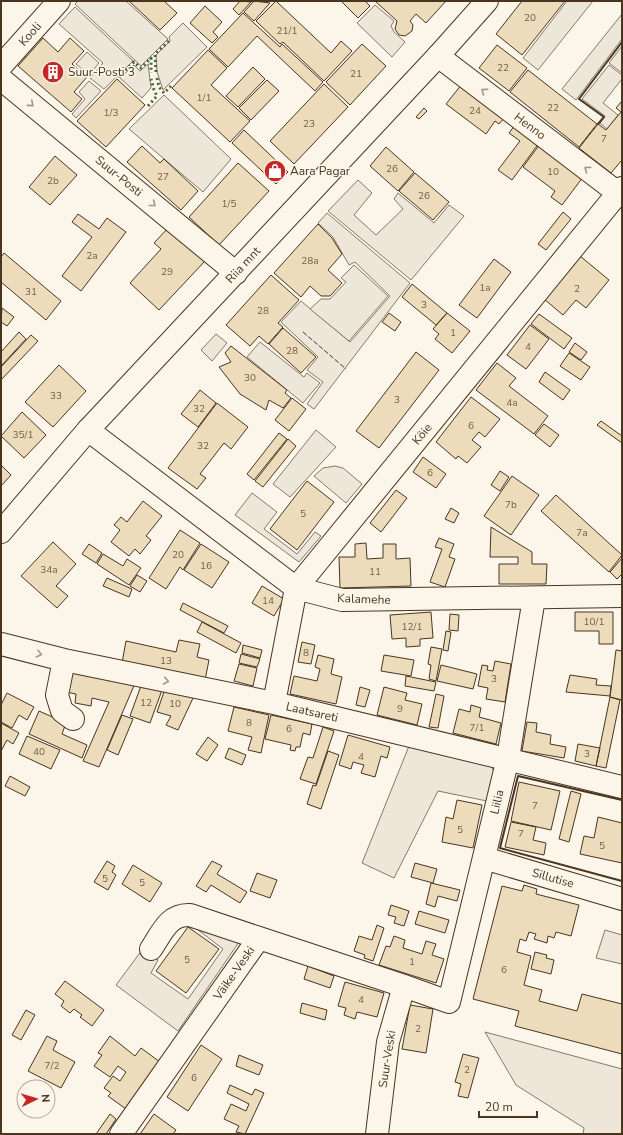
<svg xmlns="http://www.w3.org/2000/svg" width="623" height="1135" font-family="'Nunito Sans',sans-serif">
  <style>
    .green { fill: #ede6d9; stroke: #887966 }
    .parking { fill: #ede7d9; stroke: #887966 }
    .building { fill: #ecdcbc; stroke: #4a3520 }
    .lines { fill: none; stroke-linecap: round; stroke-linejoin: round }
    .minor-casing { stroke: #4a3520; stroke-width: 24 }
    .major-casing { stroke: #4a3520; stroke-width: 24 }
    .minor { stroke: #fbf6e9; stroke-width: 22 }
    .major { stroke: #fbf6e9; stroke-width: 22 }
    .hedge { stroke: #436837; stroke-width: 3; stroke-dasharray: 2 3; stroke-linecap: butt }
    .fence { stroke: #4a3520; stroke-width: 1; stroke-dasharray: 5 2; stroke-linecap: butt }
    .wall { stroke: #4a3520; stroke-width: 2 }
    .oneway { stroke: #a29684 }
    .labels { text-anchor: middle; dominant-baseline: central; stroke-width: 3; stroke-linejoin: round; paint-order: stroke }
    .number-label { font-size: 10px; fill: #725f47 }
    .street-label { font-size: 12px; fill: #4a3520; stroke: #fbf6e9 }
    .poi-label { font-size: 12px; fill: #4a3520; stroke: #fbf6e9; text-anchor: start }
  </style>
  <rect width="100%" height="100%" fill="#fbf6e9"/>
  <path class="green" d="M183,23L207,47L163,90L157,72L156,55L170,41L169,37Z
    M87,52L99,63L89,75L76,64Z
    M148,64L151,88L142,98L120,78L134,65L140,71Z
    M609,65L622,75V79L603,103L618,115L607,129L600,123L605,116L582,99Z
    M89,81L101,91L76,118L72,114L85,99L79,92Z
    M358,180L372,193L354,215L376,235L403,209L394,199L398,193L434,223L449,205L464,216L411,280L328,211Z
    M327,213L410,283L314,409L307,404L323,382L307,370L318,357L281,322L301,301L350,342L390,296L355,262L349,265L333,237L318,223Z
    M335,466L343,468L362,484L346,503L314,476L323,468Z
    M252,493L277,512L264,529L297,554L315,532L321,536L299,562L235,515Z
    M409,746L491,765L495,774L487,801L438,791L394,878L362,863Z
    M189,923L239,942L178,1031L116,985L142,950L158,960L151,973L188,999L223,949Z
    M605,930L622,935V964L596,958Z
    M485,1032L622,1069V1134H583L584,1128L516,1085Z"/>
  <path class="parking" d="M78,1H126L168,39L141,66L75,4Z
    M567,1H593L538,70L523,58Z
    M375,5L394,21L391,26L394,32L405,42L392,57L357,23Z
    M75,7L133,61L104,89L90,78L103,63L59,24Z
    M622,14V39L576,100L562,89Z
    M622,46V73L609,63Z
    M164,95L231,159L203,192L129,129Z
    M354,265L388,296L349,341L310,309L321,299H330L346,282L341,278Z
    M216,334L227,343L212,361L201,350Z
    M260,342L304,377L307,373L320,383L303,403L247,357Z
    M316,430L336,447L290,497L273,484Z"/>
  <path class="building" d="M129,1H164L177,13L160,30Z
    M240,1L251,2L239,15L233,9Z
    M254,1L270,3L254,21L244,12Z
    M276,1L331,53L341,41L352,51L324,81L283,42L280,44L256,21Z
    M341,1H365L370,6L358,18Z
    M375,1H446L426,23L416,14L410,21L413,25L412,31L405,36L399,35L395,29L397,21Z
    M522,1H565L522,55L496,34Z
    M205,6L222,22L213,32L218,37L212,43L190,23Z
    M243,13L280,47L282,44L323,82L315,91L257,36L228,67L209,49Z
    M43,38L58,52L70,38L84,51L72,64L87,77L74,92L82,99L71,112L18,66Z
    M362,44L386,66L350,105L326,82Z
    M497,45L527,68L509,91L479,68Z
    M208,50L227,68L211,85L250,121L230,142L172,88Z
    M253,67L265,79L238,107L226,96Z
    M528,70L597,124L579,147L510,92Z
    M117,79L145,105L106,147L77,121Z
    M267,80L279,91L251,120L239,108Z
    M324,84L348,107L294,164L270,141Z
    M462,84L505,117L499,124L495,121L486,134L446,104Z
    M622,101V160L611,173L579,148L598,124L606,130L621,112L616,108Z
    M424,108L427,111L419,119L416,117Z
    M515,125L539,143L512,180L498,170L520,141L509,133Z
    M244,130L288,172L276,184L232,143Z
    M540,144L583,177L562,205L551,197L555,191L523,167Z
    M142,146L160,163L164,159L198,191L181,210L127,162Z
    M386,147L414,172L398,191L370,166Z
    M55,156L77,175L50,205L29,187Z
    M238,163L269,191L219,245L189,217Z
    M415,173L449,202L433,220L399,191Z
    M563,212L571,219L546,250L538,244Z
    M78,214L99,229L107,218L126,232L81,291L62,276L92,237L72,222Z
    M318,224L332,238L342,254L328,270L342,283L330,296H321L310,286L301,297L274,273Z
    M169,227L205,261L159,310L130,283L161,249L154,243Z
    M4,253L61,301L46,320L1,282V257Z
    M580,256L609,280L586,308L576,300L563,315L544,299Z
    M494,259L511,272L477,318L459,305Z
    M271,275L299,300L278,323L283,327L268,344L259,336L250,346L226,325Z
    M412,284L447,313L436,325L402,297Z
    M2,308L14,317L7,326L1,322Z
    M389,313L401,322L395,331L382,322Z
    M447,313L470,331L452,353L435,339L439,334L433,329Z
    M539,314L572,338L564,349L531,324Z
    M530,325L549,339L526,369L507,355Z
    M283,328L316,357L301,373L269,344Z
    M19,332L26,339L1,366V352Z
    M31,335L38,341L1,380V367Z
    M575,343L587,352L581,360L569,352Z
    M231,346L287,390L285,393L291,398L283,408L269,400L266,410L240,394L219,367L231,362L225,353Z
    M416,352L439,370L379,448L356,431Z
    M569,353L590,367L581,380L560,366Z
    M497,363L516,378L509,386L548,416L534,434L476,390Z
    M59,365L86,391L53,427L25,402Z
    M545,372L570,390L563,400L539,382Z
    M200,390L216,403L198,427L181,414Z
    M471,397L500,419L485,437L479,432L472,440L481,447L467,463L458,456L456,459L436,442Z
    M292,398L306,409L289,431L275,420Z
    M217,403L248,427L231,449L224,443L200,474L206,478L197,489L168,468Z
    M22,412L46,435L24,458L1,436Z
    M601,421L622,436V443L597,425Z
    M544,424L559,435L550,447L535,435Z
    M279,433L287,439L254,480L247,474Z
    M288,439L296,446L263,487L255,481Z
    M423,457L446,474L436,488L413,472Z
    M1,465L11,475L1,486Z
    M500,471L509,477L500,491L491,485Z
    M512,476L539,495L511,535L484,516Z
    M307,481L334,502L297,550L270,529Z
    M396,490L407,498L381,532L370,523Z
    M556,495L622,555L609,572L541,511Z
    M143,501L162,516L146,536L151,540L140,554L135,549L129,556L111,542L120,530L114,525L121,517L127,522Z
    M451,508L459,513L454,523L445,519Z
    M491,527L532,552V564H547L546,584H499V564H518V557H490Z
    M180,530L200,543L183,570L180,567L166,589L149,578Z
    M439,538L454,544L449,557L455,559L445,587L430,582L442,549L435,547Z
    M53,542L76,564L56,586L68,596L57,608L21,576Z
    M366,543L367,559L383,558V544H396V559L410,558L411,586L340,588L339,557H355V544Z
    M89,544L102,553L96,563L82,554Z
    M201,544L229,562L212,588L184,570Z
    M103,554L123,566L127,559L141,568L129,585L97,564Z
    M622,558V574L617,579L610,572Z
    M137,575L147,581L140,592L130,586Z
    M107,578L132,589L129,597L103,586Z
    M262,586L284,599L274,616L252,603Z
    M183,603L228,626L224,633L180,610Z
    M431,612L433,638L420,639V646L406,647V638L392,639L390,615Z
    M575,612H613V644H599V631H575Z
    M450,614L459,615L458,631L449,630Z
    M202,622L241,643L236,653L197,632Z
    M446,631L451,632L448,651L443,650Z
    M179,640L200,644L197,657L209,660L205,680L122,663L126,641L176,652Z
    M302,642L315,645L311,664L298,662Z
    M243,645L262,650L260,658L242,653Z
    M431,647L442,649L436,681L429,679L431,665L428,664Z
    M616,650L622,651V700L610,697Z
    M241,654L260,659L257,667L239,663Z
    M318,655L334,659L331,674L342,677L336,704L290,694L294,676L317,681L320,669L315,667Z
    M384,655L414,660L411,676L381,671Z
    M495,661L511,664L505,702L486,699L488,688L478,686L482,665L488,666L487,670L493,671Z
    M239,664L257,668L253,686L234,681Z
    M441,665L477,674L473,689L437,681Z
    M71,668L136,681L99,767L83,761L109,702L92,698L91,706L75,703L76,694L66,692Z
    M570,675L597,679L596,685L611,686L610,696L566,692Z
    M406,676L436,682L434,691L405,686Z
    M142,683L162,690L150,723L130,716Z
    M360,687L370,690L365,707L356,705Z
    M384,687L407,693L405,700L422,704L417,725L377,715Z
    M165,689L194,696L178,730L166,725L171,716L157,712Z
    M7,693L34,707L27,720L19,715L12,728L1,722V705Z
    M436,694L444,696L438,728L429,727Z
    M610,697L620,700L606,768L596,766Z
    M471,705L481,708L479,717L501,723L496,744L453,733L459,709L470,712Z
    M234,707L269,715L261,753L248,750L252,737L228,731Z
    M39,711L66,723L62,734L87,745L82,758L29,734Z
    M122,715L133,719L118,755L107,750Z
    M271,715L312,724L310,735L303,733L300,747H296L295,751L290,750L291,745L265,739Z
    M527,722L537,723L536,732L551,735L550,744L566,747L564,758L522,751Z
    M1,723L19,733L13,744L7,740L1,751Z
    M323,727L334,731L316,784L300,779L308,757L313,758Z
    M348,735L390,747L387,758L381,756L375,777L361,773L364,765L353,762L351,769L339,765Z
    M27,736L60,750L51,769L19,754Z
    M208,737L218,745L207,761L196,754Z
    M578,744L600,748L596,766L575,761Z
    M229,748L246,755L242,765L225,758Z
    M328,751L339,755L321,809L307,804L313,785L316,786Z
    M10,776L30,787L25,796L5,786Z
    M519,782L560,791L551,830L511,821Z
    M571,791L581,794L569,842L559,839Z
    M457,800L482,805L473,848L442,842L446,817L453,819Z
    M598,817L622,823V863L580,854L584,836L594,838Z
    M511,822L536,827L533,840L546,843L544,855L505,847Z
    M107,861L115,866L112,872L116,875L108,890L94,882Z
    M212,861L222,866L217,874L247,892L240,903L211,885L206,892L196,886Z
    M415,863L437,869L433,883L411,877Z
    M133,865L162,883L150,902L122,884Z
    M257,873L277,880L270,898L250,891Z
    M431,883L460,890L457,901L438,896L435,907L426,904Z
    M524,885L537,889L536,894L579,905L571,936L556,932L554,938L548,936L547,943L534,939L536,934L529,932L526,941L520,939L517,952L531,956L524,985L542,990L539,1001L577,1011L582,994L622,1004V1054L515,1026L519,1011L473,999L502,886L522,891Z
    M391,905L409,911L404,926L394,923L396,917L388,915Z
    M419,911L449,920L445,933L415,924Z
    M377,925L384,928L373,961L364,958L365,955L354,951L359,936L372,940Z
    M188,927L219,949L186,993L156,971Z
    M394,936L405,940L403,948L422,954L426,941L436,944L432,955L444,959L436,983L379,965L386,946L390,947Z
    M535,952L547,955L546,958L554,960L551,974L531,969Z
    M308,966L334,976L330,988L304,979Z
    M65,981L104,1010L92,1026L80,1017L82,1015L74,1009L70,1013L61,1006L64,1001L55,994Z
    M345,982L384,993L377,1017L357,1012L355,1019L344,1015L346,1008L338,1006Z
    M302,1003L327,1010L325,1020L300,1013Z
    M410,1005L433,1009L426,1053L402,1049Z
    M26,1010L35,1015L21,1040L12,1035Z
    M47,1036L57,1041L53,1050L75,1062L61,1088L28,1071Z
    M110,1036L135,1056L141,1048L160,1062L126,1109L108,1096L111,1093L104,1088L113,1076L120,1081L126,1072L118,1066L110,1077L94,1066L102,1055L98,1053Z
    M201,1045L222,1059L188,1111L167,1097Z
    M463,1054L479,1058L468,1098L458,1096L461,1084L455,1082Z
    M239,1055L263,1065L259,1075L236,1066Z
    M230,1085L252,1095L255,1089L264,1093L245,1134L236,1132L239,1126L224,1119L231,1104L246,1111L249,1104L227,1093Z
    M110,1114L116,1119L106,1134H96Z
    M154,1114L176,1130L173,1134H140Z"/>
  <g class="lines">
    <g class="minor-casing">
      <path id="minor" d="M438,56L622,196
        M1,66L59,1
        M1,79L236,273
        M88,430L296,588L342,600L622,596
        M1,644L64,660L274,703L622,787
        M64,660L57,695L62,711L73,719
        M274,703L296,588L622,188
        M484,858L622,899
        M151,949C162,933 168,914 190,915L259,938
        M121,1134L259,938L404,986L449,1002L508,758L534,598
        M377,1134L388,1042L404,986"/>
    </g>
    <g class="major-casing">
      <path id="major" d="M1,532L88,430L438,56L487,1"/>
    </g>
    <use href="#minor" class="minor"/>
    <use href="#major" class="major"/>
    <path class="hedge" d="M156,72L155,54L169,41
      M118,77L134,62L141,68L151,58V73
      M157,78L159,87L164,93L171,86
      M148,106L157,96L154,90L151,79"/>
    <path class="fence" d="M303,332L346,369"/>
    <path class="wall" d="M598,124L604,117L579,99L622,42
      M622,800L518,776L500,848L622,881"/>
  </g>
  <defs><path id="oneway-chevron" d="M-2-3.5L2.5 0L-2 3.5" fill="none" stroke-width="1.6" stroke-linecap="round" stroke-linejoin="round"/></defs>
  <g class="oneway">
    <use href="#oneway-chevron" transform="translate(484 91) rotate(-143)"/>
    <use href="#oneway-chevron" transform="translate(31 104) rotate(40)"/>
    <use href="#oneway-chevron" transform="translate(587 169) rotate(-143)"/>
    <use href="#oneway-chevron" transform="translate(153 204) rotate(39)"/>
    <use href="#oneway-chevron" transform="translate(39 654) rotate(14)"/>
    <use href="#oneway-chevron" transform="translate(166 681) rotate(12)"/>
  </g>
  <defs>
    <g id="building-disc" transform="scale(1.15)"><circle r="9.5" fill="#c62828" stroke="#fbf6e9"/><path d="M-4-6H4V6H1V3H-1V6H-4ZM-2.5-4.3h1.7v1.8h-1.7ZM.8-4.3h1.7v1.8H.8ZM-2.5-1h1.7V.8h-1.7ZM.8-1h1.7V.8H.8Z" fill="#fff"/></g>
    <g id="shop-disc" transform="scale(1.15)"><circle r="9.5" fill="#c62828" stroke="#fbf6e9"/><path d="M-5-2.5h2.3a2.7 3.5 0 0 1 5.4 0H5L5.5 6h-11ZM-1.5-2.5h3a1.5 2.3 0 0 0-3 0Z" fill="#fff"/></g>
  </defs>
  <g fill-rule="evenodd">
    <use href="#building-disc" x="53" y="72"/>
    <use href="#shop-disc" x="275" y="171"/>
  </g>
  <g class="labels">
    <g class="number-label">
      <text x="530" y="18">20</text>
      <text x="287" y="31">21/1</text>
      <text x="503" y="68">22</text>
      <text x="356" y="74">21</text>
      <text x="204" y="98">1/1</text>
      <text x="553" y="108">22</text>
      <text x="475" y="111">24</text>
      <text x="111" y="113">1/3</text>
      <text x="309" y="124">23</text>
      <text x="604" y="139">7</text>
      <text x="392" y="169">26</text>
      <text x="553" y="172">10</text>
      <text x="163" y="177">27</text>
      <text x="53" y="181">2b</text>
      <text x="424" y="196">26</text>
      <text x="229" y="204">1/5</text>
      <text x="92" y="256">2a</text>
      <text x="310" y="261">28a</text>
      <text x="167" y="272">29</text>
      <text x="485" y="288">1a</text>
      <text x="577" y="289">2</text>
      <text x="31" y="292">31</text>
      <text x="424" y="305">3</text>
      <text x="263" y="311">28</text>
      <text x="453" y="333">1</text>
      <text x="528" y="347">4</text>
      <text x="292" y="351">28</text>
      <text x="250" y="378">30</text>
      <text x="56" y="396">33</text>
      <text x="397" y="400">3</text>
      <text x="512" y="403">4a</text>
      <text x="199" y="409">32</text>
      <text x="471" y="426">6</text>
      <text x="23" y="435">35/1</text>
      <text x="203" y="446">32</text>
      <text x="430" y="473">6</text>
      <text x="511" y="505">7b</text>
      <text x="303" y="514">5</text>
      <text x="582" y="533">7a</text>
      <text x="178" y="555">20</text>
      <text x="206" y="566">16</text>
      <text x="49" y="570">34a</text>
      <text x="375" y="572">11</text>
      <text x="268" y="601">14</text>
      <text x="594" y="622">10/1</text>
      <text x="412" y="627">12/1</text>
      <text x="306" y="653">8</text>
      <text x="166" y="661">13</text>
      <text x="494" y="679">3</text>
      <text x="146" y="703">12</text>
      <text x="175" y="704">10</text>
      <text x="400" y="709">9</text>
      <text x="249" y="723">8</text>
      <text x="477" y="728">7/1</text>
      <text x="289" y="729">6</text>
      <text x="39" y="752">40</text>
      <text x="587" y="754">3</text>
      <text x="361" y="757">4</text>
      <text x="535" y="806">7</text>
      <text x="460" y="830">5</text>
      <text x="521" y="834">7</text>
      <text x="602" y="846">5</text>
      <text x="105" y="879">5</text>
      <text x="142" y="883">5</text>
      <text x="187" y="960">5</text>
      <text x="412" y="962">1</text>
      <text x="504" y="970">6</text>
      <text x="361" y="1000">4</text>
      <text x="418" y="1029">2</text>
      <text x="52" y="1066">7/2</text>
      <text x="467" y="1070">2</text>
      <text x="194" y="1078">6</text>
    </g>
    <g class="street-label">
      <text transform="translate(30 34) rotate(-48)">Kooli</text>
      <text transform="translate(530 126) rotate(37)">Henno</text>
      <text transform="translate(119 176) rotate(39)">Suur-Posti</text>
      <text transform="translate(243 265) rotate(-47)">Riia mnt</text>
      <text transform="translate(422 434) rotate(-51)">Köie</text>
      <text transform="translate(364 599) rotate(2)">Kalamehe</text>
      <text transform="translate(312 712) rotate(13)">Laatsareti</text>
      <text transform="translate(497 802) rotate(-77)">Liilia</text>
      <text transform="translate(553 878) rotate(16)">Sillutise</text>
      <text transform="translate(234 973) rotate(-55)">Väike-Veski</text>
      <text transform="translate(387 1059) rotate(-81)">Suur-Veski</text>
    </g>
    <g class="poi-label">
      <text x="68" y="72">Suur-Posti 3</text>
      <text x="290" y="171">Aara Pagar</text>
    </g>
  </g>
  <rect width="623" height="1135" fill="none" stroke="#4a3520" stroke-width="4"/>
  <g transform="translate(36 1099) rotate(85)"><circle r="19" fill="#fbf6e9" stroke="#b4a999"/>
  <path d="M0-3L7 15L0 10L-7 15Z" fill="#c62828"/>
  <text y="-6" font-size="11" font-weight="bold" text-anchor="middle" fill="#4a3520">N</text>
  </g>
  <path d="M479 1111v6h58v-6" fill="none" stroke="#4a3520" stroke-width="2"/>
  <text x="485" y="1111" font-size="12" fill="#4a3520" stroke="#fbf6e9" stroke-width="3" paint-order="stroke">20 m</text>
</svg>
